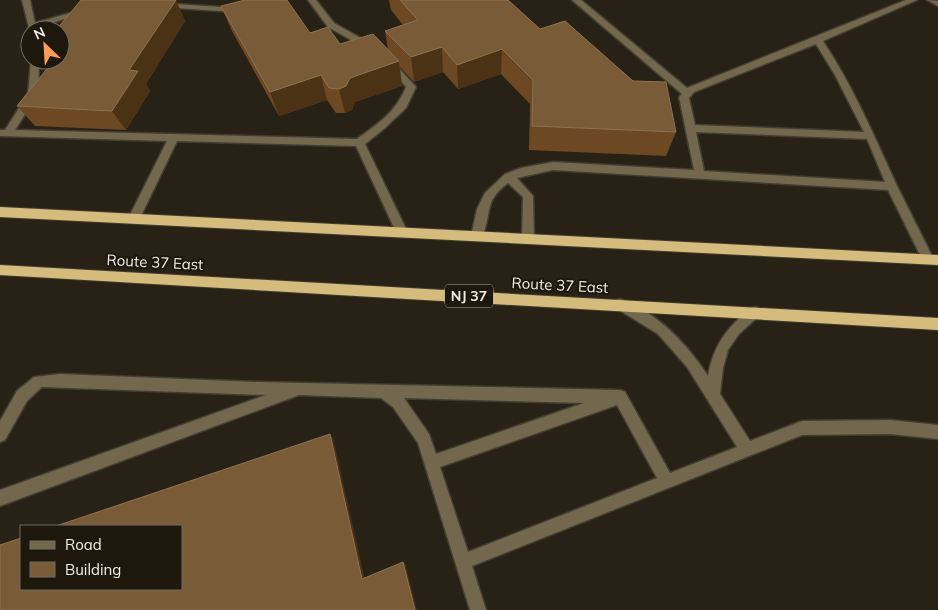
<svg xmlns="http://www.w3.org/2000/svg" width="938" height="610" font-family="Mulish,sans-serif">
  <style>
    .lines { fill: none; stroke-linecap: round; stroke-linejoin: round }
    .service-casing { stroke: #443e32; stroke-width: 3 }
    .minor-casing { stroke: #443e32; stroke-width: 3 }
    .trunk-casing { stroke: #443e32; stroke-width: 2 }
    .service { fill: #73684d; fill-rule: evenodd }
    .minor { fill: #73684d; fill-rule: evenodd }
    .trunk { fill: #d6bc7c; fill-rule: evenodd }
    .wall { fill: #6c4923 }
    .shaded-wall { fill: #4b3214 }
    .building { fill: #7a5b38; stroke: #8d7253 }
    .labels { text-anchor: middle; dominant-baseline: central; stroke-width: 4; stroke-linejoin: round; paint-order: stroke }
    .shield { fill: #1e180c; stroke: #b2ada4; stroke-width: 1 }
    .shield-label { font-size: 14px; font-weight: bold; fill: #f1ede5 }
    .street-label { font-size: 15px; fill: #f1ede5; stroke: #1e180c }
  </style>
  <rect width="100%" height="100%" fill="#282115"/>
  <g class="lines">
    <g class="service-casing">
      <path id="service" d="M22,0H30L35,23L84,9L88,11L37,28V30H30V32Z
        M263,0H276L235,12L161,7L157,5L161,3L235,8Z
        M308,0H316L334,23L373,45V49H367L328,27Z
        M572,0H581L687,88L906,0H917L823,41C855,90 874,136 898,188C910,212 922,236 934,260L932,263H924L888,190L553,170L517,178L533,196L534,239L532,242H524L522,239L523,197L508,183C482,202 493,215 481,239H473L471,236L477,209L485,193L505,174L521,168L553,162L694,170L679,97L682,94ZM816,44L835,75L864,132L695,125L689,98L694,92ZM696,132L867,139L885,182L704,171Z
        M31,60H39L38,94L15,130L357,139C379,123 395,113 406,87L387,65L388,63H394L416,87L406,108L385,128L365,144L408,233L402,237L398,236L356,146L177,141L138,222H130L128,219L167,141L0,136V130H5L28,94Z
        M620,299C657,312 687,344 708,376C713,346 727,327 751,308L755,307L759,308L761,312L759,316L739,334L728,350L723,368L720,394L750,441L802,421L890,420L938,425V439L890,434L802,435L472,566L486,610H470L418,443L393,407L381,398L299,395L0,506V490L266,395L42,387L27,401L5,440L0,442V421L17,391L34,377L60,374L258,382L620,390L625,392L670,473L737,447L687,367L658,334L616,308L614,304L616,300ZM404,398L584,403L436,454L429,434ZM617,405L657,478L468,552L440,467Z"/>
    </g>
    <g class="minor-casing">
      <path id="minor" d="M927,0L938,1V6Z"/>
    </g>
    <g class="trunk-casing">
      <path id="trunk" d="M0,207L938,255V265L0,217Z
        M0,265L938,318V330L0,275Z"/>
    </g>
    <use href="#service" class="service"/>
    <use href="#minor" class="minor"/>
    <use href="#trunk" class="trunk"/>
  </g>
  <path class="wall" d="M176,0L185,21L146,84L150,91L126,130L35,126L17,106L60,60V30Z
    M389,0H508L540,29L676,132L666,156L529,150L530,104L501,74L458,89L443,72L414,82L400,67L402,86L355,102L352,110L345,113H336L327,100L279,116L232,31L221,6L310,33L340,44L388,50L385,31L403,25L391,10Z"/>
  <path class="shaded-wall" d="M176,0L185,21L146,84L150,91L126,130L112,111L129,70Z
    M442,47L443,72L414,82L411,57Z
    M502,49L501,74L458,89L457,65Z
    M399,61L402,86L355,102L352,110L345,113L339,89L350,78Z
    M321,75L327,100L279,116L270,92Z
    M330,434L333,438L365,580L362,579Z
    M403,562L405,563L417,610H415Z"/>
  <path class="building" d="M81,0H176L129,70L138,71L112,111L17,106L54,60H60V42L64,37H60V30H56Z
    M245,0H287L310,33L328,27L340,44L373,34L399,61L350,78L346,86L339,89L329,88L321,75L270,92L221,6Z
    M400,0H508L540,29L565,21L633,81L666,82L676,132L532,126L533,80L502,49L457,65L442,47L411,57L385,31L418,20Z
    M330,434L362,579L403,562L415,610H0V545L21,538V589H181V526H56Z"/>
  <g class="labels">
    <rect class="shield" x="445" y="284.5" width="48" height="23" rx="4"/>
    <g class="shield-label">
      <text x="469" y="296">NJ 37</text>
    </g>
    <g class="street-label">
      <text transform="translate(155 262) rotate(3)">Route 37 East</text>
      <text transform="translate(560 285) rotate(3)">Route 37 East</text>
    </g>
  </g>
  <rect x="20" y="525" width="162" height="65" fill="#1e180c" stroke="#726d63"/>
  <rect x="30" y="541" width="25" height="8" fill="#73684d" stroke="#726d63"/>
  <text x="65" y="550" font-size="15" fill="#f1ede5">Road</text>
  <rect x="30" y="562" width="25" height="15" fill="#7a5b38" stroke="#726d63"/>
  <text x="65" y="575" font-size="15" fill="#f1ede5">Building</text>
  <g transform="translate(45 45) rotate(335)"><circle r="24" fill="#1e180c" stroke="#726d63"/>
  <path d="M0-4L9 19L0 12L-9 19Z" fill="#ff9b5b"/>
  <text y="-8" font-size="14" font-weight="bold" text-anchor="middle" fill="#f1ede5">N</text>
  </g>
</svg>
